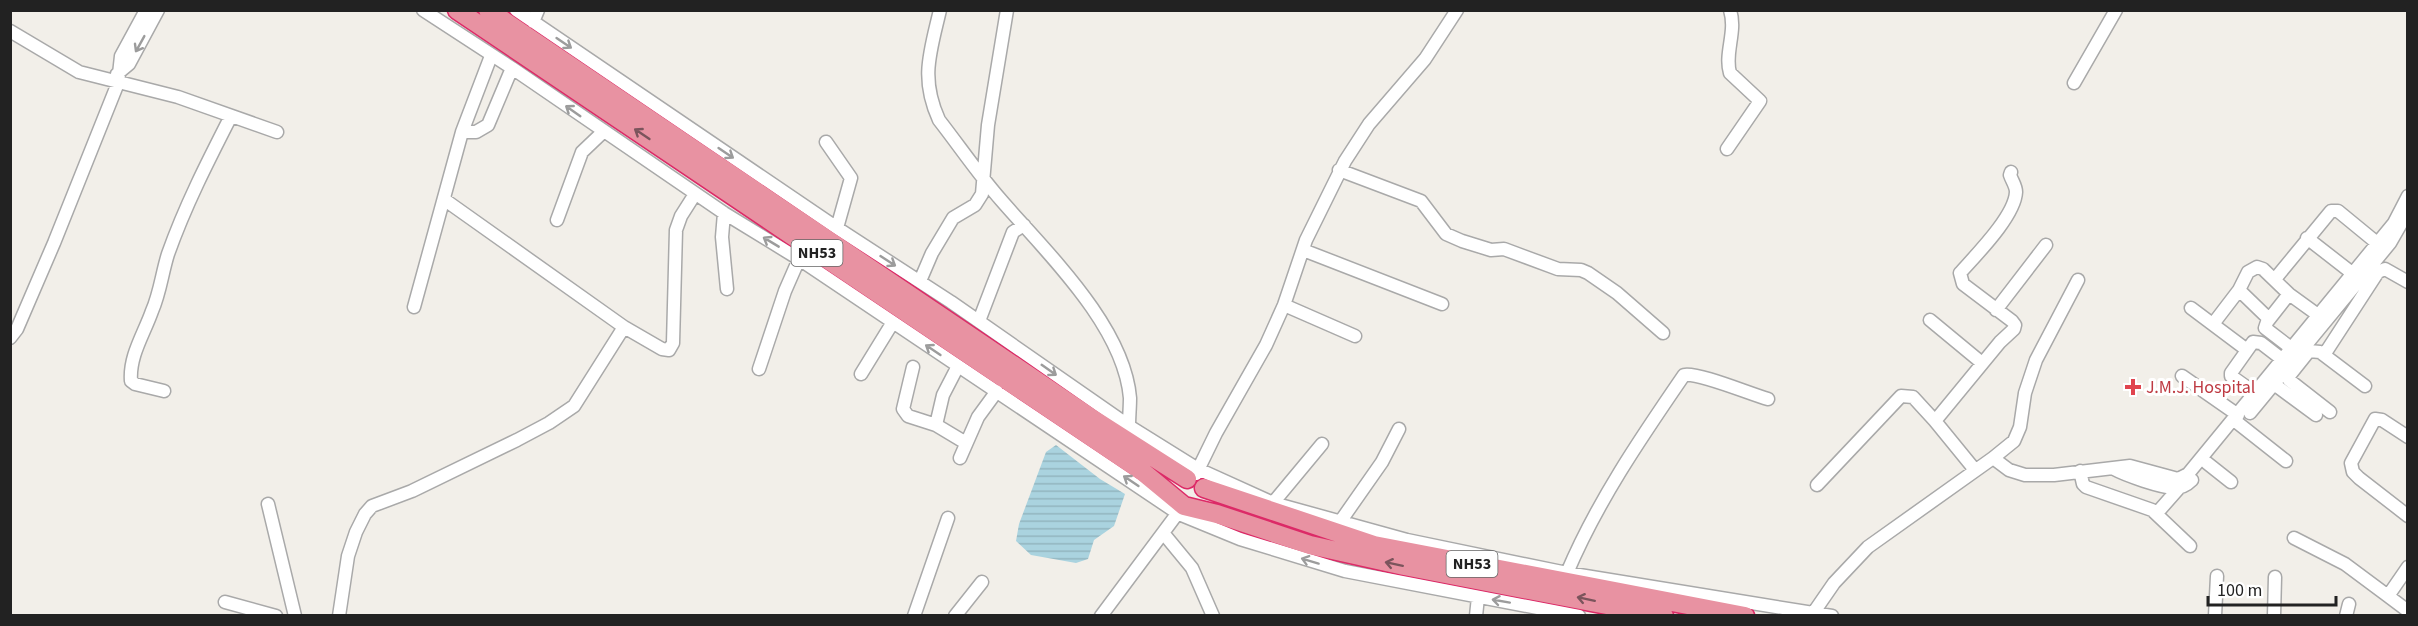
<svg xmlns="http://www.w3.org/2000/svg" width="2418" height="626" font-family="'Source Sans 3',sans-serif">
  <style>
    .water { fill: url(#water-rules) }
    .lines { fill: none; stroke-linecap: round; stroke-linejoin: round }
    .minor-casing { stroke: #a9a9a9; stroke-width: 15 }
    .highway-casing { stroke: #dc2a67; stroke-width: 21 }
    .minor { stroke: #fff; stroke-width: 12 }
    .highway { stroke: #e892a2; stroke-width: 18 }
    .oneway { stroke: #9c9c9c }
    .oneway2 { stroke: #7b545c }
    .health-dot { fill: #e0444e; stroke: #fff; stroke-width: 2 }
    .labels { text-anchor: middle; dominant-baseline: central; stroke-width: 6; stroke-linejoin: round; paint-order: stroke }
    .shield { fill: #fff; stroke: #646464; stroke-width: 1.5 }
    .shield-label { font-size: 16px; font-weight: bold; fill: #222 }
    .health-label { font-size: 18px; fill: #be3a42; stroke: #fff; text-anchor: start }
  </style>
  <defs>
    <pattern id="water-rules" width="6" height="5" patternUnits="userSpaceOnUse" patternTransform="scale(1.5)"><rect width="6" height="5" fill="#aad3df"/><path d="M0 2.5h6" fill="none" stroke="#92b5bf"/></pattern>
  </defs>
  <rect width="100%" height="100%" fill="#f2efe9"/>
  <path class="water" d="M1056,445L1100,479L1125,494L1114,526L1094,540L1088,559L1076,563L1031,555L1016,541L1019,524L1046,452Z"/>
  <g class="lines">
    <g class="minor-casing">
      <path id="minor" d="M423,10L512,68L724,213L799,259L1179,514L1240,539L1345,571L1579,616
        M516,10L837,228L951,302L1129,426L1198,469L1273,503L1407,540L1567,573L1832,616
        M940,10C930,53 920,78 939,120C960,147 979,175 1001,200C1047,253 1124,326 1130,398C1130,407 1129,417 1129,426
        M533,22L538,10
        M10,31L79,72L178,97L277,132
        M117,74L129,64L158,10
        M2074,83L2116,10
        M462,132H476L488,125L512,68
        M826,142L851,178L837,228
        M1727,149L1760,101L1730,73C1724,53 1737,32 1730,10
        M1339,170L1421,201L1446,234L1462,241L1491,250L1504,249L1558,269L1581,270L1588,273L1617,293L1663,333
        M724,213L722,237L727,289
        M557,220L582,152L603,132
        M2307,238L2352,273
        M1303,250L1442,304
        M2275,279L2331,211H2338L2377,243
        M920,281L932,253L953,218L975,205L982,194L988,125L1007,10
        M2239,290L2269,319
        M2289,294L2267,322L2265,328L2291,348
        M1284,305L1355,336
        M414,307L462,132L491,56
        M2191,308L2247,350
        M1996,310L2046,245
        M1930,320L1982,363
        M979,321L1013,232L1024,225
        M2213,324L2239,290L2248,272L2257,267L2263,269L2289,294L2318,315
        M624,327L662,349L669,350L673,343L676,230L681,216L695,194
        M10,338L17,329L54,243L118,83L121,56L146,10
        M2324,355L2378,272L2385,269L2408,282
        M913,367L903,409L908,416L936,425L966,443
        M759,369L785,291L799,259
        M861,374L893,322
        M2182,376L2238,415
        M2274,384L2316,415
        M164,391L135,384L131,381C129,356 144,334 152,311C160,293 162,273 168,254C185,206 208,161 231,116
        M2255,393L2231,376V373L2253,342L2261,343L2287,363
        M2330,412L2289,380V376L2309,351L2320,352L2365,386
        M2250,413L2390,243L2406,215
        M2234,420L2286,461
        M936,425L943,395L958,366
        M2408,437L2382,420L2375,419L2351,463L2353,472L2359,478L2408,516
        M960,458L978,417L997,391
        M1993,458L2014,441L2020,427L2025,393L2036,360L2078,280
        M2207,463L2231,482
        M2114,469C2127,476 2160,487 2174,488C2181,488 2187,485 2192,480
        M1975,470L1935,421L2000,342L2014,329L2015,325L2012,321L1963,284L1960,273C1976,255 2015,216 2016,192C2016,186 2012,181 2010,175L2011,172
        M2080,471L2083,484L2086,487L2152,510L2190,546
        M1196,474L1216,433L1266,345L1284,305L1306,240L1345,161L1369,124L1425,59L1457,10
        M1817,485L1901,396L1913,397L1935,421
        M1273,503L1322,444
        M268,504L295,616
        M2157,513L2179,488L2178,484
        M1340,522L1382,462L1399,429
        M1164,534L1192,568L1213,616
        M2294,538L2345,564L2388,596L2408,567
        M1567,573C1597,502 1640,439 1684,375C1698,372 1750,394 1768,399
        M2388,596L2408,611
        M225,602L276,616
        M1814,612L1834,583L1868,547L1993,458L2009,470L2025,475H2054L2130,466L2178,479L2188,474L2394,223L2408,196
        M339,616L348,556L356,532L365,514L372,506L412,491L517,440L549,423L574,406L624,327L445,200
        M914,616L948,518
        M955,616L982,582
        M1101,616L1183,506
        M1476,616L1478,597
        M2215,616L2217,576
        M2274,616L2275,577
        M2346,616L2349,604"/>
    </g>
    <g class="highway-casing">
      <path id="highway" d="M457,10L1143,472L1184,506L1217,514L1310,545L1404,566L1664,616
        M488,10L1090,417L1187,479
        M1204,488L1374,545L1745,616"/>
    </g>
    <use href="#minor" class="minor"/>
    <use href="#highway" class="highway"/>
  </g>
  <defs><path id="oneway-shaft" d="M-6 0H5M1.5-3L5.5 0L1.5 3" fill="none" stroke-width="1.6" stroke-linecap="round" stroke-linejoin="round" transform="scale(1.5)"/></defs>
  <g class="oneway">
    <use href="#oneway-shaft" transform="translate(564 43) rotate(34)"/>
    <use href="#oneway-shaft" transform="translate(140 44) rotate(119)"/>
    <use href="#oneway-shaft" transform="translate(573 111) rotate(-145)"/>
    <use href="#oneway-shaft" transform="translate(726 153) rotate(34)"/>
    <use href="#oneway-shaft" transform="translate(771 242) rotate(-149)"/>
    <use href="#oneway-shaft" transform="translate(888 261) rotate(33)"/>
    <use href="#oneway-shaft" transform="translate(933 350) rotate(-146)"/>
    <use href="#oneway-shaft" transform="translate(1049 370) rotate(35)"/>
    <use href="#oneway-shaft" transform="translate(1131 481) rotate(-146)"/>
    <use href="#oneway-shaft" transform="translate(1310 561) rotate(-163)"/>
    <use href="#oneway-shaft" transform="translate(1501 601) rotate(-170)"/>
  </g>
  <g class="oneway2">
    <use href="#oneway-shaft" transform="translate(642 134) rotate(-146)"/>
    <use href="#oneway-shaft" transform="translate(1394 564) rotate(-168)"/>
    <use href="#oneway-shaft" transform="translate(1586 599) rotate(-168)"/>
  </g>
  <path class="health-dot" d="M2130 378h6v6h6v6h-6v6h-6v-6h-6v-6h6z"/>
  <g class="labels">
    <g class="shield">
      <rect x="791.5" y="240" width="51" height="26" rx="4.5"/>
      <rect x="1446.5" y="551" width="51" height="26" rx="4.5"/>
    </g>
    <g class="shield-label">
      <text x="817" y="253">NH53</text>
      <text x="1472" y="564">NH53</text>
    </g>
    <g class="health-label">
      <text x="2146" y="387">J.M.J. Hospital</text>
    </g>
  </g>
  <rect width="2418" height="626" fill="none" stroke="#222222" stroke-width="24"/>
  <path d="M2208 596v9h128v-9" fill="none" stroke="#222222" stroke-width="3"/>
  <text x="2217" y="596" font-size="18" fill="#222222" stroke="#ffffff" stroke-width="4.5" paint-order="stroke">100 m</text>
</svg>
